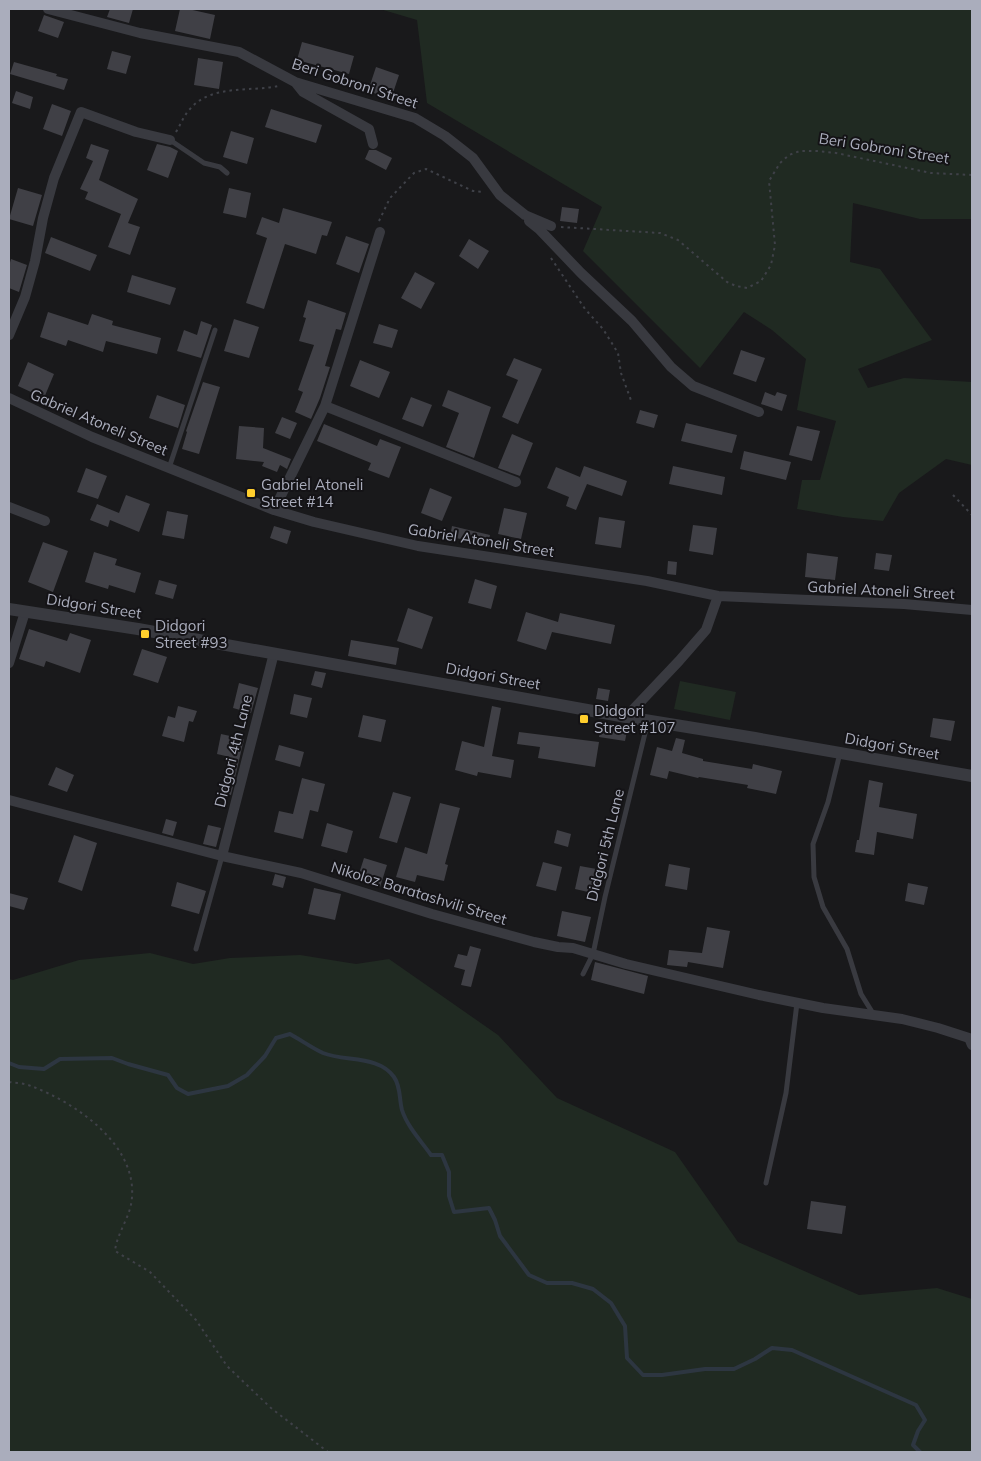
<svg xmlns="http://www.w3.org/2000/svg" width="981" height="1461" font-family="Mulish,sans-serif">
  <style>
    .green { fill: #202a22 }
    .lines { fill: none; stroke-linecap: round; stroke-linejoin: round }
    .stream { stroke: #2d3641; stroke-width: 4 }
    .building { fill: #404046 }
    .path { stroke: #3f4148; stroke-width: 2; stroke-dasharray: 2.5 4; stroke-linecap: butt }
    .service { stroke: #393a40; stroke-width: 5 }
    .minor { stroke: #393a40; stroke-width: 10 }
    .tertiary { stroke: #393a40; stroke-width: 12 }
    .poi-dot { fill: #ffce2d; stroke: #141316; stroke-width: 2 }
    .labels { text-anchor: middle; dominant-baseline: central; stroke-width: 4; stroke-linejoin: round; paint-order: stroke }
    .street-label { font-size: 15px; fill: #aaadbc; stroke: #141316 }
    .poi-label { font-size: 15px; fill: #aaadbc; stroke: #141316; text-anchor: start }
  </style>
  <rect width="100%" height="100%" fill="#19191b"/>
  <path class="green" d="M380,9H972V219H920L853,203L850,262L880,269L932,340L858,369L868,388L904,378L972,382V465L946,459L899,493L883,521L843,517L797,509L802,480H820L836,421L797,410L806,359L772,330L744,312L700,368L583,251L602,207L427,103L417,20Z
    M680,681L736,692L730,720L674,709Z
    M150,953L193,964L230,958L300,955L356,964L389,959L498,1035L557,1098L675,1152L738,1242L859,1295L937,1288L972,1299V1452H9V979L13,980L79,960Z"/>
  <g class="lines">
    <path class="stream" d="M9,1063L19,1067L44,1069L60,1059L112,1058L128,1064L168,1075L177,1088L188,1094L228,1086L247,1075L265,1056L276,1038L290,1034C301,1040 312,1048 323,1053C345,1062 379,1055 394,1077C401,1087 399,1099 402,1110C407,1126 421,1141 431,1155H442L449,1172V1196L454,1212L489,1208L495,1220L500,1236L529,1275L547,1283H572L593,1289L611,1303L625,1326L627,1358L643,1375H662L705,1369H734L755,1359L772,1348L792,1350L916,1405L925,1420L918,1431L913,1445L920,1452"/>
  </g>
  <path class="building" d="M110,9H133L129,23L107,17Z
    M180,9H188L215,15L210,39L175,31Z
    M44,15L64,22L58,38L38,31Z
    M302,42L354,56L349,74L297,60Z
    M112,51L131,56L126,74L107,69Z
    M198,58L223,62L219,89L194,85Z
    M14,62L57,74L56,76L68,79L64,90L10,74Z
    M376,67L399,75L391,99L368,91Z
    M16,91L33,97L30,109L12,103Z
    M52,104L71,111L62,136L43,129Z
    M271,109L322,125L316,143L265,127Z
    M231,131L254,138L247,164L223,157Z
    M91,144L109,150L99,180L138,199L128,223L140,227L130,255L108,247L121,214L85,199L88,192L80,189L93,161L86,158Z
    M157,144L170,147L178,151L168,178L147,170Z
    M369,150H376L392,158L386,170L365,159Z
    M18,188L42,195L33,226L9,219Z
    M229,188L251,193L246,218L223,213Z
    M562,207L579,209L577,223L560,221Z
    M283,208L332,222L327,236L322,235L316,254L285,244L264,309L246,303L267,238L256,234L262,217L279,223Z
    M346,236L369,244L359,273L336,264Z
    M51,237L97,255L90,271L45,253Z
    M469,239L489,251L478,269L459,256Z
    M11,259L27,265L19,292L9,288V266Z
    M415,272L435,283L421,309L401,298Z
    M132,275L176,288L170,305L127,292Z
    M308,300L346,313L341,330L336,329L325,366L330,367L320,398L311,419L295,412L303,392L298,390L314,345L299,341L306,318L303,317Z
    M48,312L88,325L92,314L113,321L112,325L161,338L157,354L106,341L103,352L68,340L66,346L40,337Z
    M234,319L259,327L249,358L224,351Z
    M201,321L212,325L201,358L177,351L184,330L197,335Z
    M379,324L398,330L392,348L373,343Z
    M741,350L765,358L756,382L733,374Z
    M514,358L542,369L518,424L502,417L518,380L506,375Z
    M360,360L390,372L379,398L350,386Z
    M28,362L54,374L44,398L18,386Z
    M203,382L220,387L199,454L182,449L187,432L186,431Z
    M448,390L491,407L474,458L446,447L459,413L442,406Z
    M765,392L775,396L777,392L787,395L782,411L761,404Z
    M157,395L185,405L178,428L149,418Z
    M411,397L432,405L423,427L402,419Z
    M640,410L658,415L654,428L636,423Z
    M282,417L297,423L290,439L275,433Z
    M686,423L737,435L732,453L681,441Z
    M324,424L377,446L380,439L401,447L389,478L368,470L371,463L317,441Z
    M239,426L264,428L263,448L291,459L287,469L280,465L277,472L262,466L264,462L236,459Z
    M797,426L820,431L812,461L789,455Z
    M512,434L533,443L520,476L498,468Z
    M744,451L791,462L786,480L740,469Z
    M584,466L627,481L622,496L587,484L576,510L566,506L569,497L547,488L556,467L580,477Z
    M673,466L725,477L722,495L669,484Z
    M86,468L107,476L98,499L77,492Z
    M430,488L452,497L442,521L421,513Z
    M126,495L150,504L139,532L110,520L108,527L90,520L97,504L119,513Z
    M504,508L527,513L521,539L498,534Z
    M167,511L188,515L184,539L162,535Z
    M599,517L625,521L621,548L595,544Z
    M693,525L717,528L713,555L689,551Z
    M274,526L291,531L287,544L270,538Z
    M452,526L490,535L488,544L450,537Z
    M43,542L68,551L53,592L28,582Z
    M94,552L117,559L115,565L141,573L135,593L109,585L108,589L85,582Z
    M807,553L838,557L835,580L805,577Z
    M876,553L892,555L889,571L874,569Z
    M668,561L677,562L676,575L667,574Z
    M475,579L497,586L491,609L468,603Z
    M159,580L177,585L173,599L155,594Z
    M408,608L433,617L422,649L397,641Z
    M526,612L558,622L560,613L615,625L611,644L552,632L546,650L517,641Z
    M29,629L67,641L70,633L91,640L80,673L46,661L44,667L19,659Z
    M351,640L399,648L396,665L348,656Z
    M142,649L167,657L158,683L133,675Z
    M315,671L326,673L322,688L311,685Z
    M239,683L258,688L251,713L233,708Z
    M598,688L610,690L608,701L596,699Z
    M294,694L312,698L307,718L290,714Z
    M178,706L197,711L193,722L189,721L184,742L162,736L168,716L175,718Z
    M492,706L501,708L492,756L514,760L511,778L478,772L477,776L455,770L462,741L484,747Z
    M363,715L386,720L381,742L358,737Z
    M933,718L955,721L951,741L930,737Z
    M601,726L627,731L625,741L599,737Z
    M519,732L599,742L595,767L538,758L540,747L517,744Z
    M221,734L244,739L231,795L222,793L230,757L217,754Z
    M676,738L685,740L682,753L703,759V761L752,769L753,764L782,771L776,794L747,788L748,785L699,777L698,778L669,771L667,779L650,775L657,747L672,751Z
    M279,745L304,752L300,767L275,760Z
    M56,767L74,775L67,792L48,785Z
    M302,778L325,784L318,812L310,810L303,839L274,832L279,811L293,814Z
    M869,780L883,783L879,807L917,814L913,839L877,832L874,855L855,852L857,840H859Z
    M393,792L411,797L397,843L379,838Z
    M440,803L460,808L445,864L448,865L444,881L417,875L415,882L396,877L405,847L427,854Z
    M166,819L177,822L173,836L162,833Z
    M327,823L353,831L347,853L321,846Z
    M208,825L221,828L216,847L203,844Z
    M557,830L571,834L568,847L554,843Z
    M74,835L97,843L82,891L58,882Z
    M364,858L387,865L380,887L357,880Z
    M543,862L562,867L556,891L536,886Z
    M669,864L690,868L687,890L665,886Z
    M580,866L602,870L597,894L575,889Z
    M275,874L286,877L283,888L272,885Z
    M177,882L206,891L199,914L171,906Z
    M908,883L928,887L924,905L905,901Z
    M314,888L341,894L335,920L308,914Z
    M9,893L28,898L24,910L9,906Z
    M562,911L591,917L585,942L557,936Z
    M707,927L730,931L723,968L688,962L687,967L667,965L669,950L702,953Z
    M470,946L481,949L471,987L461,985L465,970L454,967L458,954L467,956Z
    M595,962L648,976L644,994L591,980Z
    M811,1201L846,1206L842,1234L807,1229Z"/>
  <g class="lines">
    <path class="path" d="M176,132C181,124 184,115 190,109C211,84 251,92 278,86
      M379,221L390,198L414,173L426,169L473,191L484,192
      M561,227L660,233L678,240L727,282L736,286L747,288L761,281L771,265L775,245L769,181L780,163L789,155L800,151H818L836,153L931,173L972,175
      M551,258L585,309L603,329L618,353L621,373L632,403
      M953,495L972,515
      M9,1082C16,1083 24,1083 31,1086C76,1103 136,1144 132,1197C131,1217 117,1232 115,1251L150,1272L196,1320L227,1366L271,1408L328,1452"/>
    <path class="service" d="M170,140L204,163L220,167L227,173
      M169,468L215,330
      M840,753L828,802L813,844L814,877L823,907L847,949L861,994L874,1015
      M196,949L222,856
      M583,974L593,954L605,897L648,721
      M766,1183L786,1093L797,1003"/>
    <path class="minor" d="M48,9L140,33L239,52L295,82L415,118L445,136L473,158L500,195L525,215L551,226
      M295,82L303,92L369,129L373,144
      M529,221L539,229L581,273L632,321L671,367L693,386L759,412
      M9,335L25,297L35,261L43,218L54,178L81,112L136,132L170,140
      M9,398L92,437L274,510L314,522L418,546L647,581L718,596L904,604L972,610
      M325,406L516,482
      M9,507L45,521
      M274,510L325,406L380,232
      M9,663L25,612
      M626,717L679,661L706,630L718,596
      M9,800L222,856L301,873L432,914L534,942L558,947L573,948L626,964L759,995L823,1008L902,1019L938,1028L969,1038L972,1045
      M222,856L274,653"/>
    <path class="tertiary" d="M9,609L138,629L626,717L755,738L972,776"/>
  </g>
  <g class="poi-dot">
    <rect x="246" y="488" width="10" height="10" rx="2.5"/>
    <rect x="140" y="629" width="10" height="10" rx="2.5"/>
    <rect x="579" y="714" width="10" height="10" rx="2.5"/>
  </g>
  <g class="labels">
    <g class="street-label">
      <text transform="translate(355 83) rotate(18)">Beri Gobroni Street</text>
      <text transform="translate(884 148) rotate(9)">Beri Gobroni Street</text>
      <text transform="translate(99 422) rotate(23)">Gabriel Atoneli Street</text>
      <text transform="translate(481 540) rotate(9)">Gabriel Atoneli Street</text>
      <text transform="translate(881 590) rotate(3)">Gabriel Atoneli Street</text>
      <text transform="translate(94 606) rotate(9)">Didgori Street</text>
      <text transform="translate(493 676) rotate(10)">Didgori Street</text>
      <text transform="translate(892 746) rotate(10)">Didgori Street</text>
      <text transform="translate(233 751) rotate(-76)">Didgori 4th Lane</text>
      <text transform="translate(605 845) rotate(-76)">Didgori 5th Lane</text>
      <text transform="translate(419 893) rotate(17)">Nikoloz Baratashvili Street</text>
    </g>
    <g class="poi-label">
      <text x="261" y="484">Gabriel Atoneli<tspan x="261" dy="17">Street #14</tspan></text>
      <text x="155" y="625">Didgori<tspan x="155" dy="17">Street #93</tspan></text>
      <text x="594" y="710">Didgori<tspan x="594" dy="17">Street #107</tspan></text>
    </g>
  </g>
  <rect width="981" height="1461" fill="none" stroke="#aaadbc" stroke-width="20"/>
</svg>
